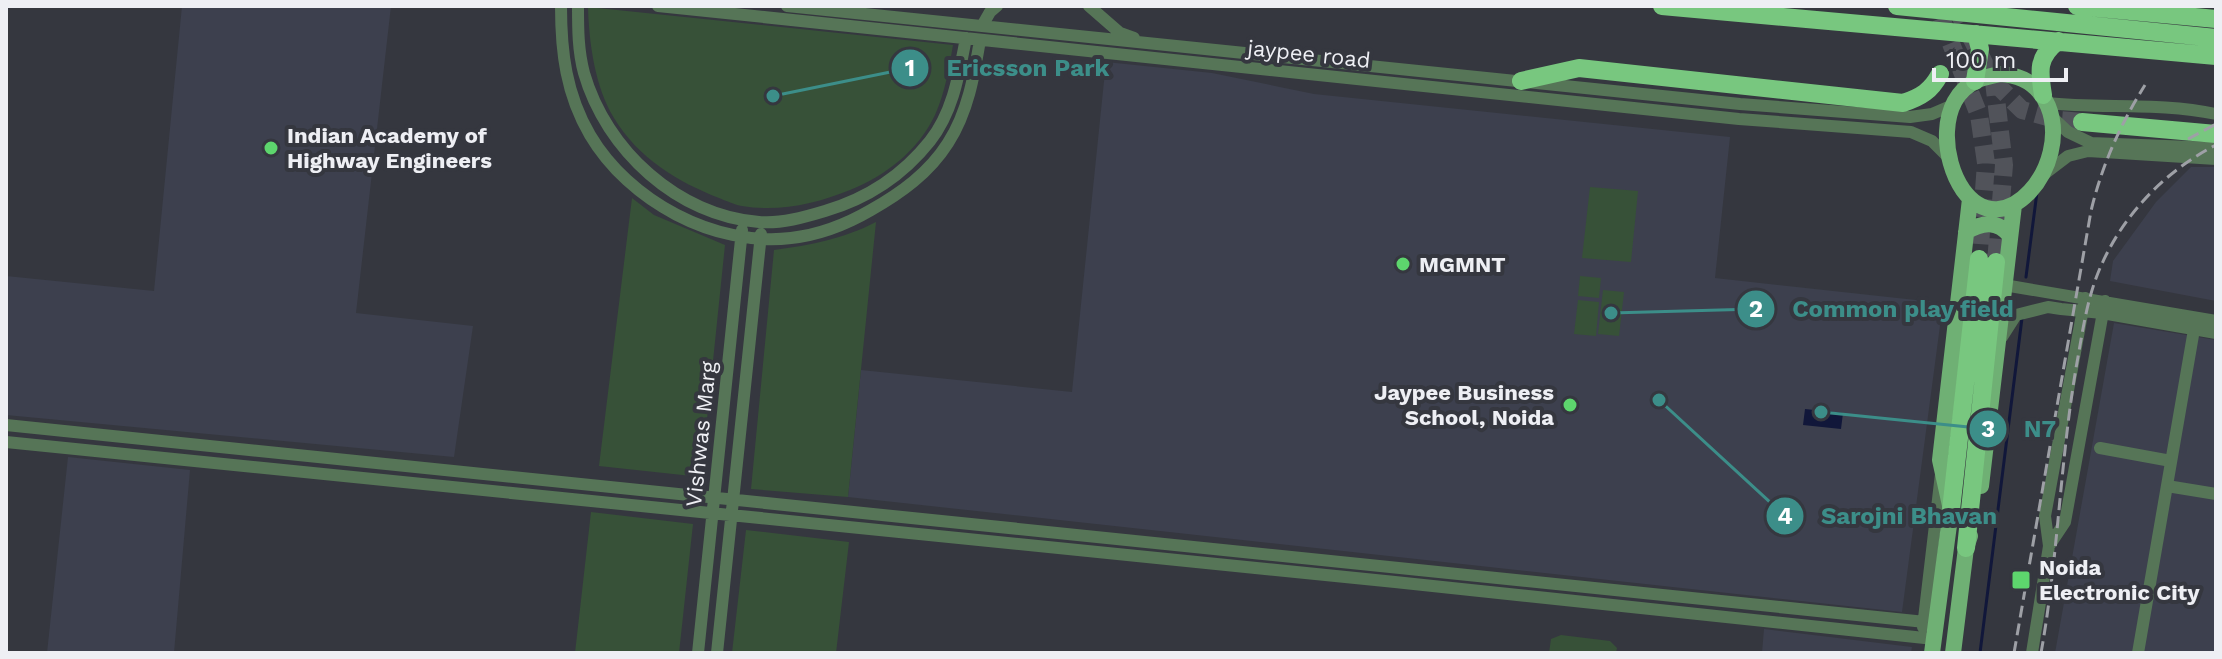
<svg xmlns="http://www.w3.org/2000/svg" width="2222" height="659" font-family="'Work Sans',sans-serif">
  <style>
    .built { fill: #3d404e }
    .green { fill: #375138 }
    .water { fill: #11173a }
    .lines { fill: none; stroke-linecap: round; stroke-linejoin: round }
    .stream { stroke: #11173a; stroke-width: 3 }
    .highway-tunnel { stroke: #51535a; stroke-width: 18; stroke-dasharray: 18 9; stroke-linecap: butt }
    .minor { stroke: #567557; stroke-width: 12 }
    .major { stroke: #6fb074; stroke-width: 16 }
    .highway { stroke: #78c77f; stroke-width: 18 }
    .rail { stroke: #9ea0a6; stroke-width: 3; stroke-dasharray: 12 6; stroke-linecap: butt }
    .poi-dot { fill: #5dd56d; stroke: #35373f; stroke-width: 3 }
    .labels { text-anchor: middle; dominant-baseline: central; stroke-width: 8; stroke-linejoin: round; paint-order: stroke }
    .street-label { font-size: 22px; fill: #eeeff4; stroke: #35373f }
    .poi-label { font-size: 22px; font-weight: bold; fill: #eeeff4; stroke: #35373f; text-anchor: start }
    .leader { fill: none; stroke: #3c8e89; stroke-width: 3 }
    .callout-dot { fill: #3c8e89; stroke: #35373f; stroke-width: 3 }
    .mark-label { font-size: 24px; text-anchor: middle; font-weight: bold; fill: #fff }
    .callout-label { font-size: 24px; text-anchor: middle; font-weight: bold; fill: #3c8e89; stroke: #35373f; stroke-width: 8; stroke-linejoin: round; paint-order: stroke }
  </style>
  <rect width="100%" height="100%" fill="#35373f"/>
  <path class="built" d="M182,6H391L356,313L473,326L454,457L6,415V276L154,291Z
    M1106,62L1212,73L1314,94L1730,137L1715,278L1943,303L1902,612L848,497L861,370L1072,392Z
    M2191,167H2216V301L2110,281L2113,261L2156,202Z
    M2114,323L2216,340V653H2055Z
    M68,457L190,470L174,653H47Z
    M1764,629L1912,647L1911,653H1762Z"/>
  <path class="green" d="M588,7L953,45C949,68 945,93 935,115C918,151 885,176 850,190C816,204 779,212 742,206C735,205 727,201 719,198C678,182 638,158 614,118C595,87 589,43 588,7Z
    M1590,187L1638,191L1631,262L1582,258Z
    M632,198L654,215L725,245L701,477L599,466Z
    M876,222L848,497L751,489L774,250C811,245 843,239 876,222Z
    M1580,276L1601,278L1599,298L1578,296Z
    M1603,290L1624,292L1619,336L1598,334Z
    M1578,300L1599,302L1596,336L1574,334Z
    M591,512L693,524L679,653H575Z
    M746,530L849,542L836,653H732Z
    M1561,635L1610,641L1617,648L1616,653H1549L1551,639Z"/>
  <path class="water" d="M1805,409L1843,413L1841,429L1803,425Z"/>
  <g class="lines">
    <path class="stream" d="M2026,277L2037,192
      M1980,653L2022,318"/>
    <path class="highway-tunnel" d="M1955,6L1994,82L2004,165L1996,262
      M1941,18L1979,115L1986,163L1979,259
      M1994,82L2022,110L2058,120L2082,122"/>
    <path class="minor" d="M561,6C561,52 566,94 590,135C629,201 714,247 791,238C818,235 847,224 871,210C901,193 929,173 948,143C968,112 974,76 980,40
      M578,6C578,28 578,51 584,73C606,150 678,216 759,222C781,224 805,217 825,211C866,199 903,175 930,141C953,112 959,74 966,38
      M658,6L1739,119L1911,132L1932,141L1948,157
      M787,6L1740,104L1910,117L1932,114L1953,105
      M1089,6L1120,33L1134,38
      M982,26L990,12L997,6
      M2046,103C2103,109 2159,102 2216,114
      M2053,118L2068,132L2091,143L2216,148
      M2043,175L2068,156L2088,151L2216,159
      M2004,285L2216,321
      M2002,337L2016,315L2048,307L2061,309L2102,313L2216,333
      M6,425L1935,623
      M6,442L1395,582L1934,639
      M2100,448L2171,461
      M2167,486L2216,494
      M2049,546L2065,522L2105,301
      M1923,627L1941,474
      M698,653L742,230
      M717,653L761,234
      M2032,653L2049,546L2045,516L2085,298
      M2138,653L2196,318"/>
    <path class="major" d="M2000,74C2022,75 2039,85 2048,106C2072,165 2004,247 1963,190C1942,160 1937,100 1976,81C1983,77 1993,76 2000,74Z
      M1966,232C1982,222 1998,220 2010,236
      M1981,486L2014,205
      M1932,653L1951,510L1940,460L1970,199
      M1953,653L1966,548L1970,536"/>
    <path class="highway" d="M1662,6L2216,56
      M1897,6L2216,38
      M2077,6L2216,19
      M1521,81L1579,68L1903,103C1921,97 1931,91 1940,74
      M1975,81L1980,49L1976,34
      M2043,95C2039,71 2037,57 2058,41
      M2082,122L2216,134
      M1951,510L1979,259
      M1966,548L1996,262"/>
    <path class="rail" d="M2188,139L2216,124
      M2014,653L2091,211C2102,165 2120,125 2145,85
      M2041,653C2058,559 2060,463 2076,368C2082,336 2086,303 2098,273C2120,218 2163,172 2216,145"/>
  </g>
  <g class="poi-dot">
    <circle cx="271" cy="148" r="8"/>
    <circle cx="1403" cy="264" r="8"/>
    <circle cx="1570" cy="405" r="8"/>
    <rect x="2011" y="570" width="20" height="20" rx="4"/>
  </g>
  <g class="labels">
    <g class="street-label">
      <text transform="translate(1309 54) rotate(6)">jaypee road</text>
      <text transform="translate(701 434) rotate(-84)">Vishwas Marg</text>
    </g>
    <g class="poi-label">
      <text x="287" y="135">Indian Academy of<tspan x="287" dy="25">Highway Engineers</tspan></text>
      <text x="1419" y="264">MGMNT</text>
      <text x="1554" y="392" text-anchor="end">Jaypee Business<tspan x="1554" dy="25">School, Noida</tspan></text>
      <text x="2039" y="567">Noida<tspan x="2039" dy="25">Electronic City</tspan></text>
    </g>
  </g>
  <path class="leader" d="M773 96L910 68M1611 313L1756 309M1821 412L1988 429M1659 400L1785 516"/>
  <g class="callout-dot">
    <circle cx="773" cy="96" r="8"/>
    <circle cx="1611" cy="313" r="8"/>
    <circle cx="1821" cy="412" r="8"/>
    <circle cx="1659" cy="400" r="8"/>
    <circle cx="910" cy="68" r="20"/>
    <circle cx="1756" cy="309" r="20"/>
    <circle cx="1988" cy="429" r="20"/>
    <circle cx="1785" cy="516" r="20"/>
  </g>
  <g class="mark-label">
    <text x="910" y="76">1</text>
    <text x="1756" y="317">2</text>
    <text x="1988" y="437">3</text>
    <text x="1785" y="524">4</text>
  </g>
  <g class="callout-label">
    <text x="1028" y="76">Ericsson Park</text>
    <text x="1903" y="317">Common play field</text>
    <text x="2040" y="437">N7</text>
    <text x="1909" y="524">Sarojni Bhavan</text>
  </g>
  <rect width="2222" height="659" fill="none" stroke="#eeeff4" stroke-width="16"/>
  <path d="M1934 68v12h132v-12" fill="none" stroke="#eeeff4" stroke-width="4"/>
  <text x="1946" y="68" font-size="24" fill="#eeeff4" stroke="#35373f" stroke-width="6" paint-order="stroke">100 m</text>
</svg>
